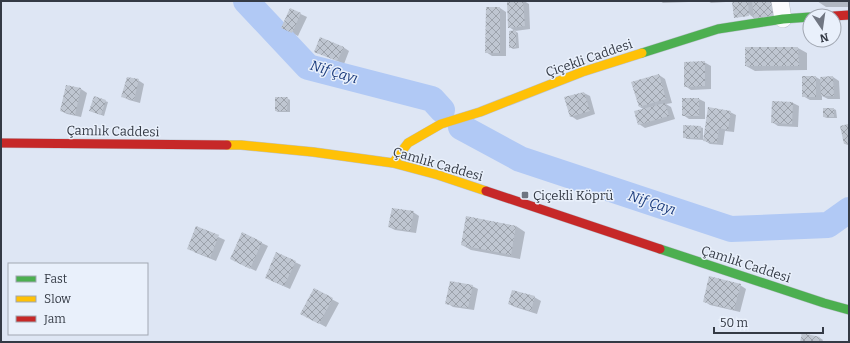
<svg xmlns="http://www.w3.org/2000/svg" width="850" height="343" font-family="Bitter,serif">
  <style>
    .shadow { fill: #0003 }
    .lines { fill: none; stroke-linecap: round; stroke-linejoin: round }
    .river { stroke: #b1c9f5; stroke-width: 26 }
    .building { fill: url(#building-cross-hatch) }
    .street-casing { stroke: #bbc2cd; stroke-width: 18 }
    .fast-casing { stroke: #bbc2cd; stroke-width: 10 }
    .slow-casing { stroke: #bbc2cd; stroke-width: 10 }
    .jam-casing { stroke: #bbc2cd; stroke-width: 10 }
    .street { stroke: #fafbfd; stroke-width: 17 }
    .fast { stroke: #4caf50; stroke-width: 9 }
    .slow { stroke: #ffc107; stroke-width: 9 }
    .jam { stroke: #c62828; stroke-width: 9 }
    .poi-dot { fill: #707682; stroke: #e9f0fb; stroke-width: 1.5 }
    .labels { text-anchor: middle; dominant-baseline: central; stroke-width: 3; stroke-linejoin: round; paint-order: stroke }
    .street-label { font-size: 13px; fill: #343a45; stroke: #e9f0fb }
    .poi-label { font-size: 13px; fill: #343a45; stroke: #e9f0fb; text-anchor: start }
    .water-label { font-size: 14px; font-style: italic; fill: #1b3b7c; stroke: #e9f0fb }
  </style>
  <defs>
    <pattern id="building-cross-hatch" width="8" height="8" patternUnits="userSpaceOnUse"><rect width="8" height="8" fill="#bfc6d1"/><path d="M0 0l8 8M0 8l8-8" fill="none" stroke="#9ca2ab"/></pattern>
  </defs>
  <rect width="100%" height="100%" fill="#dee6f4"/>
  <path class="shadow" d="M513,1H524L529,4L530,29L515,31L509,27Z
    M660,1H689V2L663,3Z
    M708,1H726V2L711,3Z
    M733,1H778L755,19Z
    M817,1H849V7H826Z
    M487,8H500L506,12V56H492L486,52Z
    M290,9L307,17L298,36L288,31Z
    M515,31L518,33L519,48L513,49L510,47Z
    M343,47L349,51L344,64L315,51Z
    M746,48H798L807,53V70L755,71L746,66Z
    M704,62L711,66V89L691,90L685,86Z
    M659,75L665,79L672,103L666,104L671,107L675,119L645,128L639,124L645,110L640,107Z
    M816,77L821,80L833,77L839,81L840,99H828L822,96V100H810L803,96Z
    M138,80L144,84L140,103L129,100L123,97Z
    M67,86L81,89L87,93L81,117L67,114L61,111Z
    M584,93L590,96L595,114L577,120L571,116Z
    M287,98L290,100V112H278L276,111Z
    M699,99L705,102V119H689L683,115Z
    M105,101L108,102L104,116L93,112Z
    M773,102L793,103L799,106L798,127L778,126L772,122Z
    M834,109L836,110L837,118H827L824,117Z
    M730,112L736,115L734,132L725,131L723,145L710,144L704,140L687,139L684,137L700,127L703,128V139H704Z
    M848,125L849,126V145H848L845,144Z
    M413,212L419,216L416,233L395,230L389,227Z
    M467,217L516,226L525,232L520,259L471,250L462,245Z
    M197,227L225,240L216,261L194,252Z
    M243,234L268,246L256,271L237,262Z
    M295,262L301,265L290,289L272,281Z
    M740,285L746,289L740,312L710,305L704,301Z
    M472,286L478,289L474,310L453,307L447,303Z
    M314,290L339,303L326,327L307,317Z
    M534,297L541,301L537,314L515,307L509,304Z
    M803,334L820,338L823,340L822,342H801Z"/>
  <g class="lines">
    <path class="river" d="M246,1L308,67L432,99L442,110
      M461,127L520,159L731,229L828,225L849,210"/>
  </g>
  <path class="building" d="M507,1H523L525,26L508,28Z
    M732,1H748L749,16L734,18Z
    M752,1H773L774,18L754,19Z
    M486,7H500V53H485Z
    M290,8L301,13L292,33L281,28Z
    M516,30V47L509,48V31Z
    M320,37L344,47L337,61L314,52Z
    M745,47H798L799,66H745Z
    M705,61V86L684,87V62Z
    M659,74L666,99L639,107L631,82Z
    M802,76H816V97H802Z
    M833,76L834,96H821L820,77Z
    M127,77L139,79L134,100L121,97Z
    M66,85L81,88L75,115L60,111Z
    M584,92L590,111L570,117L564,97Z
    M94,96L106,100L101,115L89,111Z
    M275,97H288L287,111H275Z
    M682,98H699V116H682Z
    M772,101L793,102L792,124L771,123Z
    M665,103L669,116L638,125L634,111Z
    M708,107L731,111L728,130L719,128L717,143L703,141Z
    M823,108H834V117H823Z
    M848,124L849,143L844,144L840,126Z
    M683,125L701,126L700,138H683Z
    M392,208L414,211L410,231L388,227Z
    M466,216L516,226L511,255L461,245Z
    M196,226L219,235L210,258L187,249Z
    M242,232L262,242L250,269L230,259Z
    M276,252L296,261L284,286L265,278Z
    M709,276L741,284L734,310L703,302Z
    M450,281L473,285L468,308L445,304Z
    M314,288L333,298L319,324L300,314Z
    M512,290L535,296L531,311L508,304Z
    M802,333L820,337L819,342H800Z"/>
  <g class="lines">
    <g class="street-casing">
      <path id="street" d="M780,1L783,19"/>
    </g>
    <g class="fast-casing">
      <path id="fast" d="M642,53L718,29L783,19L810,17
        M660,249L824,303L849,310"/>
    </g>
    <g class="slow-casing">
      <path id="slow" d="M227,145H241L313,152L393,163L438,175L486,191
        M393,163L408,143L441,124L480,112L582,72L642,53"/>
    </g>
    <g class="jam-casing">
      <path id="jam" d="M834,16L849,15
        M1,143L227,145
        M486,191L660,249"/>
    </g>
    <use href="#street" class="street"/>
    <use href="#fast" class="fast"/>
    <use href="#slow" class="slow"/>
    <use href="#jam" class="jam"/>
  </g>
  <rect class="poi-dot" x="521" y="191" width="8" height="8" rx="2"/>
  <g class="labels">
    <g class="street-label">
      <text transform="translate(589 58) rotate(-19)">Çiçekli Caddesi</text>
      <text transform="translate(113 131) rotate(1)">Çamlık Caddesi</text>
      <text transform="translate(438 164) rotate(16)">Çamlık Caddesi</text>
      <text transform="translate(746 264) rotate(18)">Çamlık Caddesi</text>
    </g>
    <g class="poi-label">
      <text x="533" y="195">Çiçekli Köprü</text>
    </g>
    <g class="water-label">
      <text transform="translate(334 72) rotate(17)">Nif Çayı</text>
      <text transform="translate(652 203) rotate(18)">Nif Çayı</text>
    </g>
  </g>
  <rect width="850" height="343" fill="none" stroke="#343a45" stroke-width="4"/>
  <rect x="8" y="263" width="140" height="72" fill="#e9f0fb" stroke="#a1a7b2"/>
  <rect x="16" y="276" width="20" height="6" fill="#4caf50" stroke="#a1a7b2"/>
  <text x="44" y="283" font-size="12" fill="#343a45">Fast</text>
  <rect x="16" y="296" width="20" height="6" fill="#ffc107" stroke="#a1a7b2"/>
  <text x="44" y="303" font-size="12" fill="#343a45">Slow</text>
  <rect x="16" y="316" width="20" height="6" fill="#c62828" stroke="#a1a7b2"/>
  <text x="44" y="323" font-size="12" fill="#343a45">Jam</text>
  <g transform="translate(822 28) rotate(167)"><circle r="19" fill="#e9f0fb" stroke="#a1a7b2"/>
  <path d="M0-3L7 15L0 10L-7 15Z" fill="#707682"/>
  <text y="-6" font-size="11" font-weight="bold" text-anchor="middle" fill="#343a45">N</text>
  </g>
  <path d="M714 327v6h109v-6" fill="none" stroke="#343a45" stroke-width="2"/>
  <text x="720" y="327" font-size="12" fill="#343a45" stroke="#e9f0fb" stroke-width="3" paint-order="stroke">50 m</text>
</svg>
